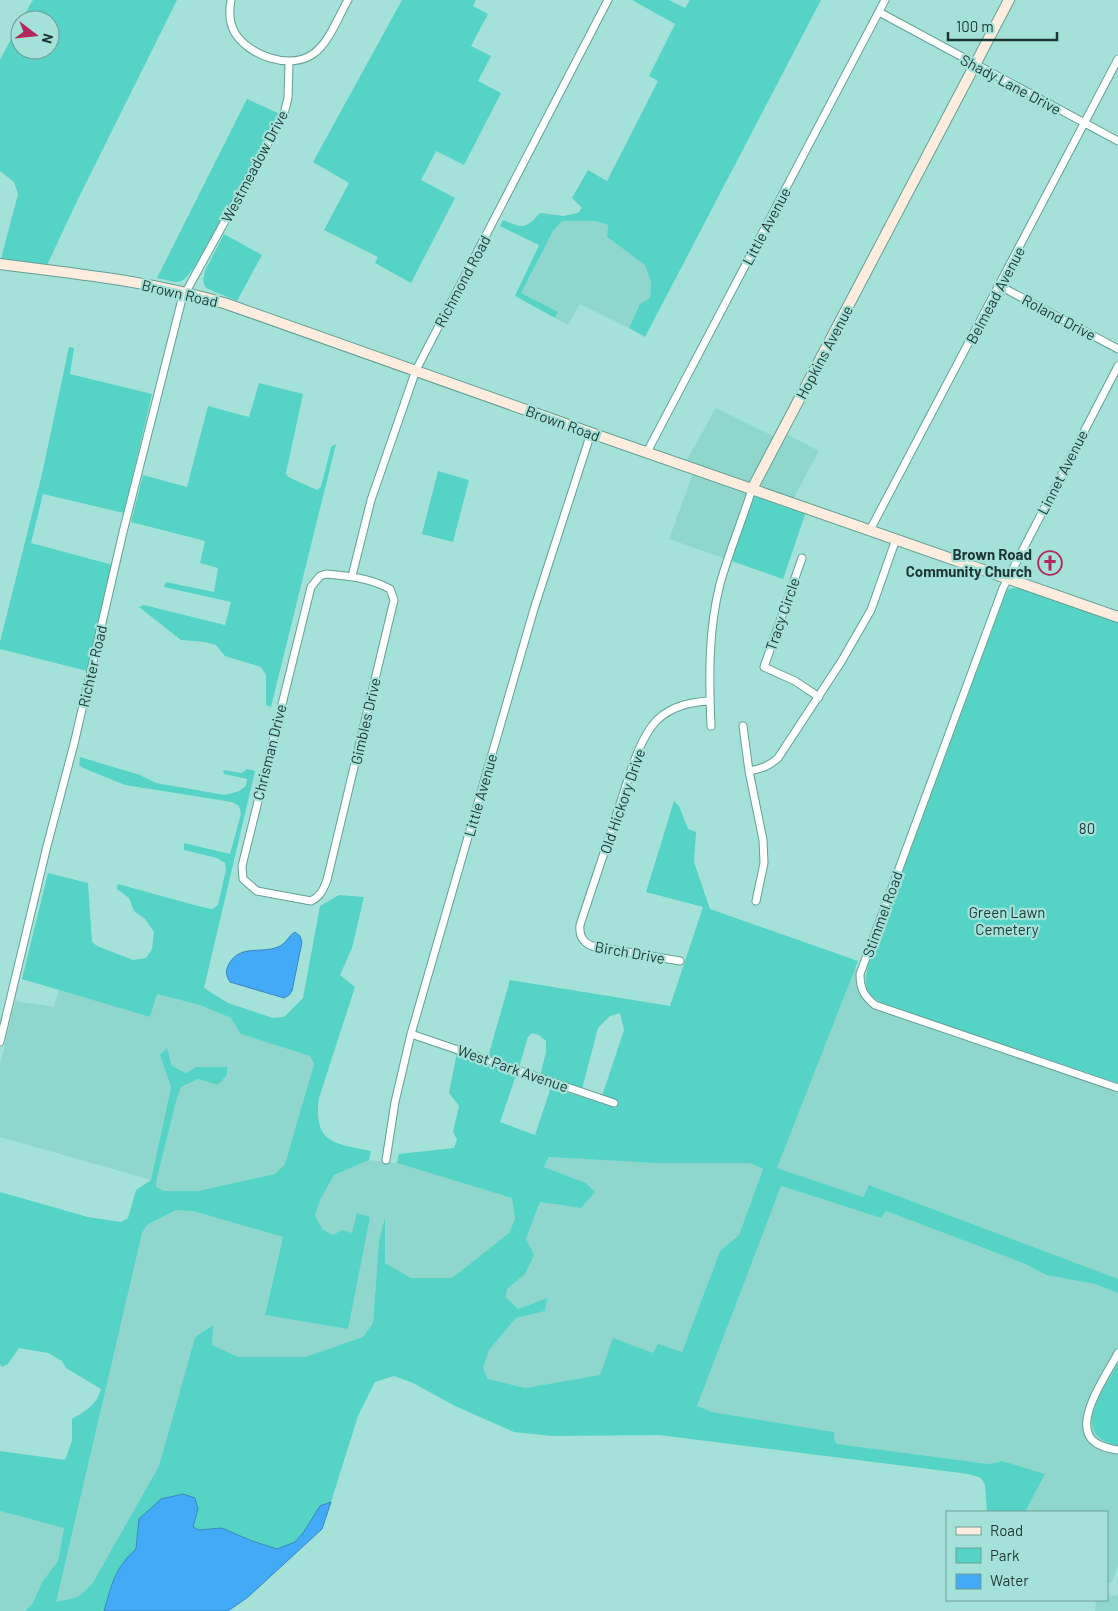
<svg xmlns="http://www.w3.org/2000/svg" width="1118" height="1611" font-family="Barlow,sans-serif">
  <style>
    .built { fill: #8fd7cd }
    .green { fill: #55d3c5; fill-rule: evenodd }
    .water { fill: #43aaf7; stroke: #3888bc }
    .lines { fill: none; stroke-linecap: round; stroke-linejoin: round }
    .street-casing { stroke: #639f96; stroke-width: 9 }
    .secondary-casing { stroke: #639f96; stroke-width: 12 }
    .street { stroke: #fff; stroke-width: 7 }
    .secondary { stroke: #feedde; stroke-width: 10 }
    .labels { text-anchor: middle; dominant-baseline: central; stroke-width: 4.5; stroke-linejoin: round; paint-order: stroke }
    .street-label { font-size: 15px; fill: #1e3734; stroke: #a4e2d9 }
    .poi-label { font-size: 15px; font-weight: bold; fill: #1e3734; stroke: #a4e2d9; text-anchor: end }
    .park-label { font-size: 15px; fill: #1b3733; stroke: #a4e2d9 }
  </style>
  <rect width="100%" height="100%" fill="#a4e2d9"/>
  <path class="built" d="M562,221H596L608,225L607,237L645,265L651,282L650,298L640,304L629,328L580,304L568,325L555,318L557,312L521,293L553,231Z
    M716,408L777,438L781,431L819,451L789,507L806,513L783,579L669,539L695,468L684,465Z
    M854,968L866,973L865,981L872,997L895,1008L1118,1083V1279L869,1185L863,1197L777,1168Z
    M59,990L150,1017L157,994L200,1005L231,1018L241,1034L310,1056L314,1064L285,1164L275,1174L197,1191H163L156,1187L157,1178L177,1098L181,1087L198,1079L218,1085L227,1075V1068L196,1067L186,1073L172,1066L161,1055L171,1087L151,1180L0,1137V1065L15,1001L54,1007Z
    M549,1157L654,1163H750L763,1169L739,1235L720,1251L682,1352L653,1353L600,1375L525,1388L488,1379L483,1368L489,1350L516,1318L545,1311L546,1298L518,1309L506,1297L507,1289L525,1274L526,1239L540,1202L581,1208L586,1183L544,1167Z
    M369,1160L397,1163L512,1198L515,1219L509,1233L452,1278H411L385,1263V1220L379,1241L373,1323L363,1337L305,1357H238L212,1345V1325L195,1337L159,1466L92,1584L78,1597L55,1602L142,1233L147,1225L176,1210L193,1211L283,1237L265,1314L352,1233L333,1235L322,1229L315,1215L320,1200L334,1175Z
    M780,1186L881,1218L886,1211L1023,1263L1046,1275L1095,1284L1118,1293V1363L1093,1410L1111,1445L1118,1446V1566L1111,1583L1107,1582V1512H1025L1045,1475L1002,1461L989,1464L837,1444L834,1439V1432L712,1412L696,1406Z
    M0,1511L64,1528L58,1561L42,1582L33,1603L25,1611H0Z
    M1118,1593V1611H1095L1096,1600H1107V1595L1117,1596Z"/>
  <path class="green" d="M33,0H177L79,197L47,265L1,259L18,194L14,182L0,171V60L20,22V50H50V20H21Z
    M402,0H476L473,6L488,14L471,46L491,56L478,81L501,93L464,165L436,151L421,180L455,198L411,283L375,263L378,257L324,230L349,183L313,162Z
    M632,0H669L685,8L690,0H821L645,337L629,328L640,304L650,298L651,282L645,265L607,237L608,225L596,221H562L553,231L521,293L558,312L555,318L515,296L539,245L500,226L503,220C524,228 524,230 540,213L563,216L578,213L582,208L572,198L588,170L607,181L658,81L649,76L675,24Z
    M247,99L280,114L195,266C180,287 181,283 157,278Z
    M224,234L262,255L237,301L206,288L203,282L205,271Z
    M69,347L74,348L70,374L152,394L124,513L43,494L31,543L113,565L87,671L0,649V642L42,474Z
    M259,383L303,394L286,473L288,477L317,490L321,487L331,447L336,444L271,707L266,705V675L261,667L225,656L216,645L205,642L181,640L139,607L144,605L225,625L231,602L164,587L166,582L214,592L218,568L200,563L205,541L131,522L143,475L187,487L208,406L249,417Z
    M438,471L469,480L453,542L422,534Z
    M753,491L807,508L783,579L729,560Z
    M1014,588L1022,589L1118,621V1083L895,1008C869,997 862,995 868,965L1005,595L1008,589Z
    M80,757L140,775L156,783L225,795L239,791L246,786L247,779L224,774L223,770L242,773L247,769L255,771L204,988L228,1003L273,1018L284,1017L303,998L320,906L339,895L364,897L352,948L340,975L355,987L319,1098C313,1144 334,1143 371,1151L369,1160L334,1175L320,1200L315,1215L322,1229L333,1235L342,1230L352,1233L357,1213L370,1217L348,1329L265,1315L283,1237L193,1211L176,1210L147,1225L142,1233L56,1602L78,1597L92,1584L159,1466L195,1337L213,1325L212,1345L238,1357H305L363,1337L373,1323L379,1241L385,1218V1263L411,1278H452L509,1233L515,1219L512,1198L397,1163L399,1154L454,1148L457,1139L453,1132L459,1106L449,1093L457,1052L517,1072L500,1122L535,1135L551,1087L616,1108L619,1102L602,1096L624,1030L620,1013L610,1016L598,1028L582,1089L540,1076L546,1052V1041L539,1035L532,1033L528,1037L519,1067L488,1057L510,980L670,1006L703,907L646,892L674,801L679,806L688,829L696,832L694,862L710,909L858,961L777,1168L863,1197L869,1185L1118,1279V1293L1095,1284L1046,1275L1023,1263L886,1211L881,1218L781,1186L697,1406L712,1412L834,1432V1439L837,1444L989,1464L1002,1461L1045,1474L1025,1512H987L985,1485L981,1478L969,1474L659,1435L552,1436L514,1432L455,1406L413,1383L394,1376L375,1382L358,1416L331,1502L320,1506L303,1533L295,1542L277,1549L252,1541L222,1528L199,1530L193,1527L198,1509L139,1519L136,1549C115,1568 111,1585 104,1611H25L33,1603L42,1582L58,1561L64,1528L0,1511V1451L65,1460L72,1441V1419C85,1411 97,1405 101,1389L66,1368L62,1361L48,1353L19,1348L8,1364L2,1367L0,1364V1192L88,1217L121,1222L128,1218L136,1190L151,1180L171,1087L160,1055L167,1048L172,1066L186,1073L196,1067H227V1075L218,1085L198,1079L181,1087L177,1098L157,1178L156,1187L164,1191H197L275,1174L285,1164L314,1064L310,1056L241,1034L231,1018L200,1005L157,994L150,1017L22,979L48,873L88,883L92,942L97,946L133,960L146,958L152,949L154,932L145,919L134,911L129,898L117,889L118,884L198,906L212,909L218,905L226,870L225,863L217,858L184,850V843L230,854L241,814L239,806L232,802L125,785L83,768L79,765ZM549,1157L654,1163H750L763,1169L739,1235L720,1251L682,1352L658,1344L653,1353L613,1338L600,1375L525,1388L488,1379L483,1368L489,1350L516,1318L545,1311L547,1298L518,1309L506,1297L507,1289L525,1274L534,1255L526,1239L540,1202L581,1208L595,1192L586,1183L544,1167Z
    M1118,1363V1446C1068,1435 1104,1391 1118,1363Z"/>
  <path class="water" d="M295,932L300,936L302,942L292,991L289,995L284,998L230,982C226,976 225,971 229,964C240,944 261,954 278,947C286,944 288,936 295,932Z
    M183,1494L195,1498L198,1509L193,1527L199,1530L222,1528L252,1541L277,1549L295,1542L303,1533L320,1506L331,1502L322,1529L248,1597L228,1611H104C112,1584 114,1569 136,1549L139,1519L161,1499Z"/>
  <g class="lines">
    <g class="street-casing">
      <path id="street" d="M231,0C229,11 229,23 235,33C249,56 290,70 313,54C329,43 338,17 348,0
        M879,12L1118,141
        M1000,286L1118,349
        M1118,366L1003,588L860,974C860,989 864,996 875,1005L1118,1088
        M647,452L885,0
        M870,530L1118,59
        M802,558L764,667L795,681L819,697
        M326,574C349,576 370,578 390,589L394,600L327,880C323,890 321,896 311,901L257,891L243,879L242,866L311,587L320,576Z
        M352,576L371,500L416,370L608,0
        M711,726C709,679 708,631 720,584C729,552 742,521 752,489
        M743,726L749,771L763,840L764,863L756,901
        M749,771C761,769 769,766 778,758L841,662L871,610L896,539
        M680,961L592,946C582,942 579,935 580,925C593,885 607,845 620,804C629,778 638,740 657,720C672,706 690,702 710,701
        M411,1034L614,1103
        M0,1042L47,846L74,744L123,532L182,299L284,114L288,98L289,63
        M386,1160L395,1102L411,1034L534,609L591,433
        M1118,1353C1108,1373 1069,1426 1096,1443C1102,1447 1111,1449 1118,1450"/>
    </g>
    <g class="secondary-casing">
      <path id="secondary" d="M0,264C76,274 153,281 227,304L591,433L1118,617
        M752,489L1009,0"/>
    </g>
    <use href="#street" class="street"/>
    <use href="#secondary" class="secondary"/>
  </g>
  <defs>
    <g id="church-ring" transform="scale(1.25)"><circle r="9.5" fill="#a4e2d9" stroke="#b5275b" stroke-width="1.5"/><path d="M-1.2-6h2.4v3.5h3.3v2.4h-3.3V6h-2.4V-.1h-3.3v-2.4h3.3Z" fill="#b5275b"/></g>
  </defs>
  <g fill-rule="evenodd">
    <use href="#church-ring" x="1050" y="563"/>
  </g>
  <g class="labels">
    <g class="street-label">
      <text transform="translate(1011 84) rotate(28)">Shady Lane Drive</text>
      <text transform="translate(254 166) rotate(-62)">Westmeadow Drive</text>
      <text transform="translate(766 226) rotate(-62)">Little Avenue</text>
      <text transform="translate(462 281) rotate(-62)">Richmond Road</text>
      <text transform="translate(180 293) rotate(13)">Brown Road</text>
      <text transform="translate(995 295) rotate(-62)">Belmead Avenue</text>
      <text transform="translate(1059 317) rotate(28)">Roland Drive</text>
      <text transform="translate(824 352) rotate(-62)">Hopkins Avenue</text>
      <text transform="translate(563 423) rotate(20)">Brown Road</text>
      <text transform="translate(1062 472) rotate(-63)">Linnet Avenue</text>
      <text transform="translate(782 614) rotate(-71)">Tracy Circle</text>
      <text transform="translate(92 666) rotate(-77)">Richter Road</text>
      <text transform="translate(365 721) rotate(-77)">Gimbles Drive</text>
      <text transform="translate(269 752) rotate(-76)">Chrisman Drive</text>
      <text transform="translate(480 795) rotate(-74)">Little Avenue</text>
      <text transform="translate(622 801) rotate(-71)">Old Hickory Drive</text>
      <text transform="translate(882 914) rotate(-70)">Stimmel Road</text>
      <text transform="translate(630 952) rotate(10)">Birch Drive</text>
      <text transform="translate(513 1068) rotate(19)">West Park Avenue</text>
    </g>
    <g class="poi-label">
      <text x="1032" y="554">Brown Road<tspan x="1032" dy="17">Community Church</tspan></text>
    </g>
    <g class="park-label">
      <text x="1087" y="828">80</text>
      <text x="1007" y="912">Green Lawn<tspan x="1007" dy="17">Cemetery</tspan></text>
    </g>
  </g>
  <rect x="946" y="1511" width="162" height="90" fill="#a4e2d9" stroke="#6e9e97"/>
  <rect x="956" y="1527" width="25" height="8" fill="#feedde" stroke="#6e9e97"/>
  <text x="990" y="1536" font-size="15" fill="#1e3734">Road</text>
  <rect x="956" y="1548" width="25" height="15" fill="#55d3c5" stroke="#6e9e97"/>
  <text x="990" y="1561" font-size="15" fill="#1e3734">Park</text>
  <rect x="956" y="1574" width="25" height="15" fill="#43aaf7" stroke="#6e9e97"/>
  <text x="990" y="1586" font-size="15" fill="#1e3734">Water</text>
  <g transform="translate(35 35) rotate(106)"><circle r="24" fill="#a4e2d9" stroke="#6e9e97"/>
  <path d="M0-4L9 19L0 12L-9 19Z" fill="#b5275b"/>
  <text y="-8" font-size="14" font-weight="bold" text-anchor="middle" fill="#1e3734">N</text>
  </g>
  <path d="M948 32v8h109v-8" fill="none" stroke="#1e3734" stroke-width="2.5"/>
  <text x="956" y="32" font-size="15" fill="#1e3734" stroke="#a4e2d9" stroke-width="4" paint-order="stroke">100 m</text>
</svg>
